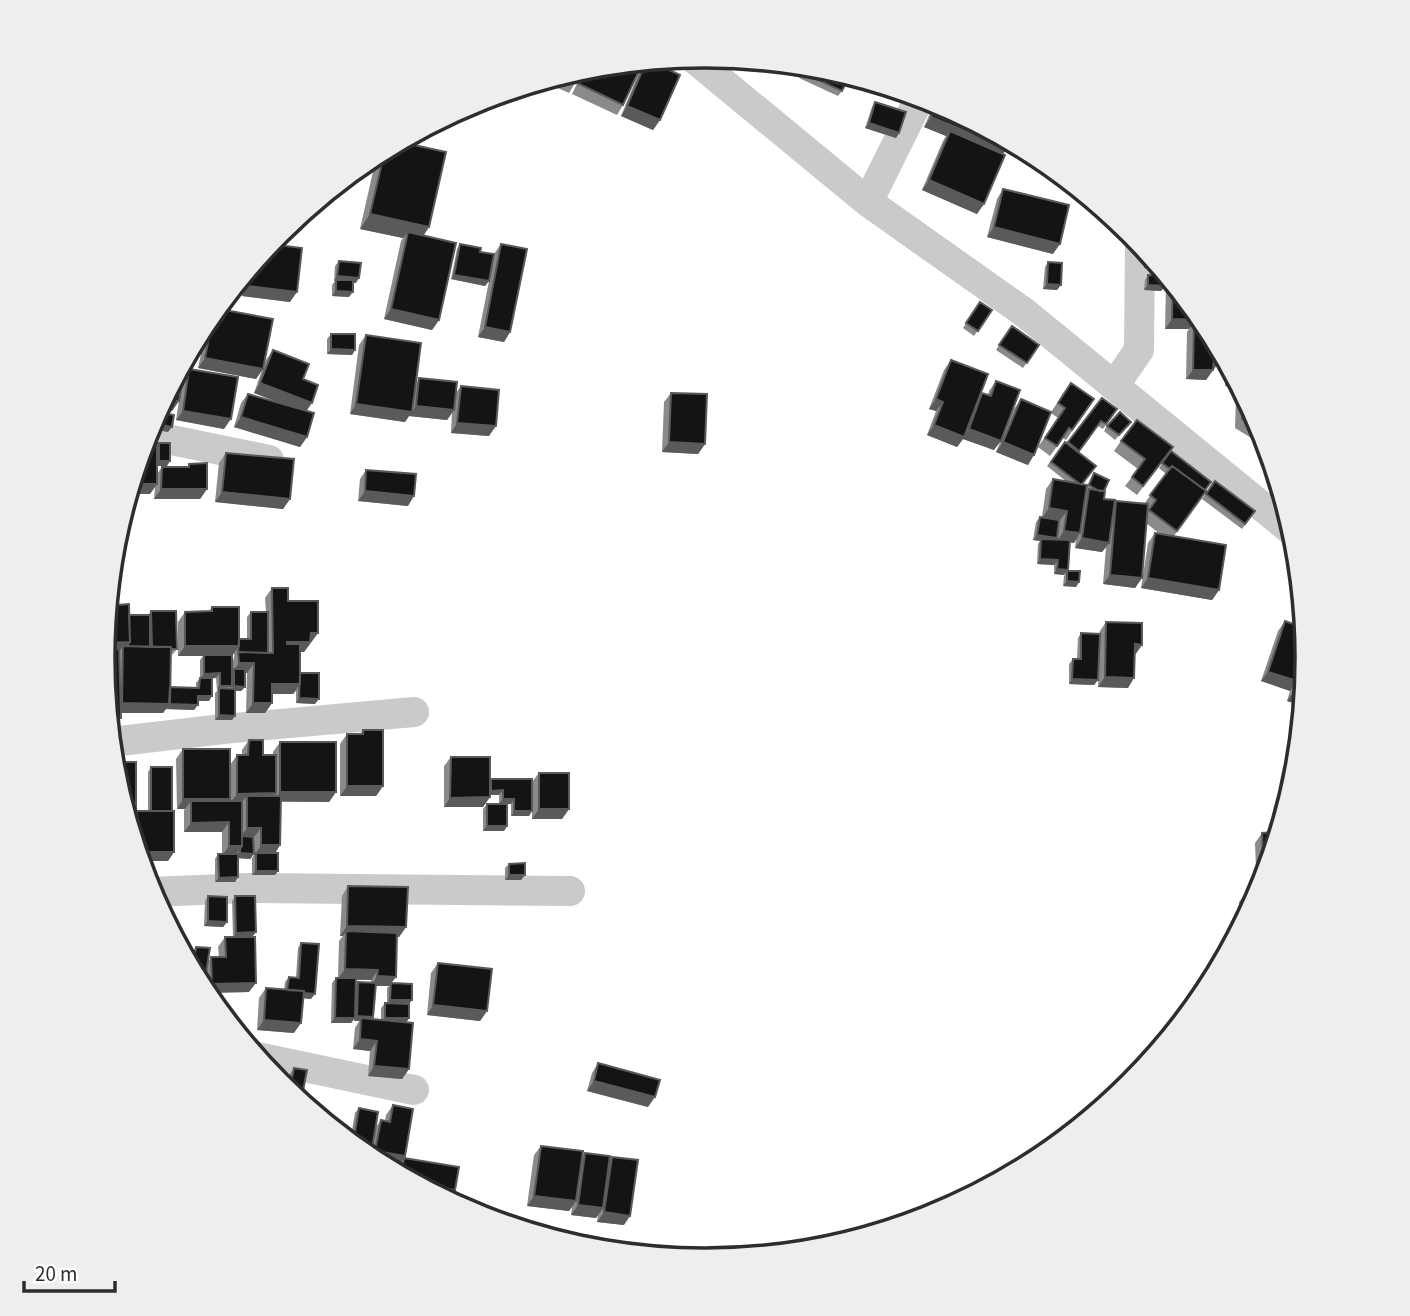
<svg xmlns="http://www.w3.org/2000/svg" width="1410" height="1316" font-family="'Source Sans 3',sans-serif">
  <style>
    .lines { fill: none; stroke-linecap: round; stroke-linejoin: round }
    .minor { stroke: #cacaca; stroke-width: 30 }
    .wall { fill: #8a8a8a; fill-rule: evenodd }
    .shaded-wall { fill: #5a5a5a }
    .building { fill: #141414; stroke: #5a5a5a; stroke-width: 2 }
    .rim { fill: none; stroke: #2d2d2d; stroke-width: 3.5 }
  </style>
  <rect width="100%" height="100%" fill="#fff"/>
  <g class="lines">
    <path class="minor" d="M692,57L868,202L1025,313L1292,531
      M868,202L918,101V97
      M1114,386L1139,350L1140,244
      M147,435L269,460
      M111,742L223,729L414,712
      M151,892L247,888L570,891
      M257,1057L414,1090"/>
  </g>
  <path class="wall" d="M645,62L660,120L653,130L621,116L640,70Z
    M805,66L823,68L842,91L838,96L799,78Z
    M588,67L623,105L617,115L572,94L584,69Z
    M581,70L575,83L569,93L542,81Z
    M875,102L899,133L896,138L865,128L872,107Z
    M935,102L1010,141L1003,154L977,214L922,190L943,141L946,136L924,127Z
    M400,142L429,227L424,235L439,320L432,330L384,319L401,241L403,238L360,229L377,154Z
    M1003,189L1053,254L987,237L997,199Z
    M270,244L290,302L242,296L243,283L240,287H235Z
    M460,244L480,252L492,262L494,254L501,244L510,332L504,342L478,337L489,281L485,286L451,279L457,249Z
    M1145,249L1161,269L1144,268Z
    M339,261L356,283H353L349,297L332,296V285L335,281H334L335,266Z
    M1048,262L1057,290L1043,289L1045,267Z
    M1148,275L1165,286L1161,291L1144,290L1145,280Z
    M1169,279L1206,324L1239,387L1225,386L1226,375H1222V367H1217V365L1206,380L1186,379L1187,332L1189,329H1165L1166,284Z
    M980,302L992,310L974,336L963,328Z
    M225,310L264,367L266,360L273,350L303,379L307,437L300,447L234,427L241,403L248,394L281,403L254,393L262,370L256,379L198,368L201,354L195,362L202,347L206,327L213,317L219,318Z
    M1012,326L1039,345L1023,368L996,350Z
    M331,334L355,350L352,355L327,354V339Z
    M366,335L416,384L419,378L456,393L461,386L489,436L451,433L452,413L447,420L409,416L405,422L350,414L359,345Z
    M951,360L979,399L982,393L988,395L989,391L996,381L994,450L963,439L957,447L927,435L936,411L929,409L944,370Z
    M189,369L224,429L176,420L179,401L172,411L183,378Z
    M1071,383L1094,399L1066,440L1063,438L1050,456L1038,447L1058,418L1051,413L1028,465L996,452L1014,409L1021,399L1051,412Z
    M1242,392L1261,428L1266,444H1261L1235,428L1236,400Z
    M671,393L705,444L698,454L662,452L664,402Z
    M1102,398L1117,409L1103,429L1098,426L1078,452L1082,484L1087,486L1094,473L1104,491V499L1115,503L1116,501L1144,504L1166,474L1159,468L1171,451L1205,490L1174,536L1219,590L1212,600L1141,588L1148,543L1155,533L1160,534L1146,523L1142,578L1135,588L1103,584L1106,547L1102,552L1075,548L1076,539L1074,543L1070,542L1068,570L1064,575L1054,574V565L1037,564L1038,544L1040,541L1033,540L1036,522L1040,517H1042L1046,489L1053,479L1067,482L1047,466L1065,442L1067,444ZM1059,520L1057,540H1055Z
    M158,412L168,432L153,429L155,417Z
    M1107,426H1128L1115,440L1104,431Z
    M1121,441L1173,447L1137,495L1125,486L1138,469L1114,451Z
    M159,443L167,466H157V474L162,467H187L189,464L207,489L200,499H154L155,487L150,494L157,447Z
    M226,453L290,499L283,509L215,502L219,463Z
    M366,470L408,506L358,501L360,479Z
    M1215,481L1255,511L1242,529L1202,499Z
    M1067,571L1079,582L1076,587L1063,586L1064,576Z
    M272,588L288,601L318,633L304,652H300V673L315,704L296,703V691L293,694H272V703L265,713H246L247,673H245V687L241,691H235V716L232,720H215V693L217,691L216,678H212L209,701H198L194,710L166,709L163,713H121L114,727L110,614L117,605L129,615H148L151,611L177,649L173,654H171L170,687L196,688V683L200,678V660L203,656H178V622L185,612L209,611L212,607L239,639H247V617L251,612H266L265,598ZM234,652V658L232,662V656Z
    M1285,621L1304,628L1299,705L1287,701L1290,691L1261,681L1278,631Z
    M1106,622L1142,645L1135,654L1128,688L1098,687L1099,660L1098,680L1094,685L1069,684V664L1073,659H1077L1078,638L1081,633L1099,634L1100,631Z
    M363,730L383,786L376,796H340V744L347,734H360Z
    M249,740L263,755H273V752L280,742L336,792L329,802H281L280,845L275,853L278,871L275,875H252V858L254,855L253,837L254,854L250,859L238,858L235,882H215V859L218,854H222V832H184V810L185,809H177L176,759L183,749L230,765L237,755H242V750ZM230,778V801H229Z
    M451,757L490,780L532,782L539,773L569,809L562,819H532V811L529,816H511V804H499V795H490V797L483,807H444V766Z
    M151,767L172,811L174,852L168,861H141L130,828L131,822L129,824L115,775L136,813L137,811H148V772Z
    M487,804L507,826L504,831H483V809Z
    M1278,832L1261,889L1239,930V902L1246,893H1257L1255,843L1262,833Z
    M509,864L525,875L521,880H505V868Z
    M348,886L406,927L399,937H397L391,983L412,1000L409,1004V1018L406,1022L409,1069L402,1079L368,1076L370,1051L353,1049L355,1028L359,1021H354V1019L351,1023H331L332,983L336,978H338L339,941L343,936H340L342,896ZM356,980H371V983L358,982L356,985ZM376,986H389L387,988V1003H385L381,1008V1020L372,1019L373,1017L374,1007L375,1004Z
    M208,896L227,922L223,927L204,926L205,901Z
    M235,896L256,932L252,937L249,992L205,993V980L192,952L196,947L208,962L211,957H219L218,947L225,937H233L232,901Z
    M301,943L311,999L303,998L294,1033L257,1030L259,998L266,988L284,990L285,982L289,977H296L298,948Z
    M438,963L487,1011L480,1021L427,1015L431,973Z
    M598,1063L648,1107L587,1091L592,1073Z
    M294,1068L301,1101L285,1087L287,1078Z
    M393,1105L405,1156L404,1158L455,1190L448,1200L370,1158L350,1142L355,1113L359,1108L376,1127L381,1120L385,1121L386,1115Z
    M541,1146L582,1157L585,1153L609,1160L612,1157L624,1225L597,1222L598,1215L596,1218L571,1215L572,1207L569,1211L527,1206L534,1155Z"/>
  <path class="shaded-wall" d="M627,106L660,120L653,130L621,116Z
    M931,117L1007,148L1000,158L950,131L946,136L924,127Z
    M869,123L899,133L896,138L865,128Z
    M929,180L984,204L977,214L922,190Z
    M370,214L429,227L419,242L408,232L403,238L360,229Z
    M994,227L1060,244L1053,254L987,237Z
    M1147,263L1156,264L1161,269L1144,268Z
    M454,275L489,281L485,286L451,279Z
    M337,276L359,278L356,283L334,281Z
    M243,277H247L240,287H235Z
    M1047,284L1061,285L1057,290L1043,289Z
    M1148,285L1165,286L1161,291L1144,290Z
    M248,286L297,292L290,302L242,296Z
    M336,291L353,292L349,297L332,296Z
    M391,309L439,320L432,330L384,319Z
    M1172,319L1203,320L1206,324L1194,323L1189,329H1165Z
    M485,327L510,332L504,342L478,337Z
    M331,349L355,350L352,355L327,354Z
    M190,351L201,353L195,362L184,361Z
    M1223,357L1226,362L1222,367H1217Z
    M205,358L263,369L256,379L198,368Z
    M1214,359H1221L1214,369H1207Z
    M1228,366L1230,369L1226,375H1222Z
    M1193,370H1213L1206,380L1186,379Z
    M1232,377H1234L1239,387L1225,386Z
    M260,383L312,403L305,413L254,393Z
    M164,398L179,401L172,411L159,408Z
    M936,399L943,402L936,411L929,409Z
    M356,404L412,412L416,406L454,410L447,420L409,416L405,422L350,414Z
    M183,411L231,419L224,429L176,420Z
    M241,417L307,437L300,447L234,427Z
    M457,423L496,426L489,436L451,433Z
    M156,424L172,427L168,432L153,429Z
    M934,425L963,437L969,429L1001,441L994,450L963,439L957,447L927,435Z
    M669,442L705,444L698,454L662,452Z
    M1003,442L1034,455L1028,465L996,452Z
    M159,461H170L167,466H156Z
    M132,484H157L150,494H129Z
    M161,489H207L200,499H154Z
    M365,491L414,496L408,506L358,501Z
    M222,492L290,499L283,509L215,502Z
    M1049,508L1067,511L1060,520L1042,518Z
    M1064,531L1080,533L1074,543L1057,541Z
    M1037,535L1057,538L1053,543L1041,539L1040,541L1033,540Z
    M1082,538L1109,543L1102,552L1075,548Z
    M1040,559L1058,560L1054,565L1037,564Z
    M1057,569L1068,570L1064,575L1054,574Z
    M1110,575L1142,578L1135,588L1103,584Z
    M1148,578L1219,590L1212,600L1141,588Z
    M1067,581L1079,582L1076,587L1063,586Z
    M311,633H318L304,652H280L287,642Z
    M130,642L123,651V646L119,652H104V643Z
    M1135,644L1142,645L1135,655Z
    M185,646H239L232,656H178Z
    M239,663H254L247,673H234V670Z
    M1268,672L1297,681L1290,691L1261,681Z
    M220,673L216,678L200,679L204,674Z
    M1105,677L1134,678L1128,688L1098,687Z
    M1072,679L1098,680L1094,685L1069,684Z
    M272,684H300L293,694H265Z
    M234,686L245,687L241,691H231Z
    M1294,691L1303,695V700L1299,705L1287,701Z
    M198,696H212L209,701H195Z
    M299,698L319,699L315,704L296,703Z
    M122,703L198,705L194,710L166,709L163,713H116Z
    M253,703H272L265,713H246Z
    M219,715L235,716L232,720H215Z
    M109,718H121L114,727H110Z
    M347,786H383L376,796H340Z
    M503,790L499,795H487L491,791Z
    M280,792H336L329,802L273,801Z
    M276,793L269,803L247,796L241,803H230L237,794Z
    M490,797L483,807H444L450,798Z
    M183,799H230L223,809L191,801L185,809H177Z
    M503,799H514L511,804H499Z
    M539,809H569L562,819H532Z
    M514,811H532L529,816H511Z
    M126,814H136L129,824Z
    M229,822L222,832H184L191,823Z
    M487,826H507L504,831H483Z
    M247,828H261L254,837L240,838Z
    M261,845H280L274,855L256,853Z
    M229,846H242L235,856H222Z
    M138,852H174L168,861H141Z
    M240,853L254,854L250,859L236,858Z
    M256,871H278L275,875H252Z
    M509,875H525L521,880H505Z
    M238,877L235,882H215L219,878Z
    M208,921L227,922L223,927L204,926Z
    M347,926L406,927L399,937L346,936V931L343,936H340Z
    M256,932L252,937L233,938L236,933Z
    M345,969L378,970L371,980L338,979Z
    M377,976L396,977L389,986H371Z
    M196,978L205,979L201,985Z
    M256,983L249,992L205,993L212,984Z
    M287,991L315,994L311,999L284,996Z
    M390,1000H412L408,1005H387Z
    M433,1005L487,1011L480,1021L427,1015Z
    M357,1016L373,1017L370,1022L361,1018L359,1021H354Z
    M335,1018H355L351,1023H331Z
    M385,1018H409L406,1023H381Z
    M264,1020L301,1023L294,1033L257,1030Z
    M360,1039L377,1041L370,1051L353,1049Z
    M374,1066L409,1069L402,1079L368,1076Z
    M594,1081L655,1097L648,1107L587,1091Z
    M375,1151L405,1156L399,1166L371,1157Z
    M417,1183L455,1190L447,1199Z
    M534,1196L576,1201L569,1211L527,1206Z
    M578,1205L603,1208L596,1218L571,1215Z
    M604,1212L630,1216L624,1225L597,1222Z"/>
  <path class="building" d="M650,61L680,75L660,120L627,106L646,62Z
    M643,62L623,105L579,84L586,68Z
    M806,66L823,68L848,79L842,91L803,73Z
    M581,70L575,83L559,76Z
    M875,102L906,112L899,133L869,123Z
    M937,103L1010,141L1007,148L931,117Z
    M950,131L1005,155L984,204L929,180Z
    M400,142L446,152L429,227L370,214L385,150Z
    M1003,189L1069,205L1060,244L994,227Z
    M408,232L456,243L439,320L391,309Z
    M270,244L302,248L297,292L248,286L251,267Z
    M460,244L481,248L480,252L494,254L489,281L454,275Z
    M501,244L527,249L510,332L485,327Z
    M1148,253L1156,264L1147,263Z
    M339,261L361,263L359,278L337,276Z
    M1048,262L1062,263L1061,285L1047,284Z
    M1148,275L1166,276L1165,286L1148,285Z
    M336,280H353V292L336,291Z
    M1173,284L1203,320L1172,319Z
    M980,302L992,310L978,331L966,323Z
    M225,310L273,319L263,369L205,358L213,317L223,319Z
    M1194,323H1205L1221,353V359H1214L1213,370H1193Z
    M204,324L201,353L190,351Z
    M1012,326L1039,345L1027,363L999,345Z
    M331,334H355V350L331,349Z
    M366,335L421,343L412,412L356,404Z
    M273,350L309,364L303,379L318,385L312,403L260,383Z
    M951,360L988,374L964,437L934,425L943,402L936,399Z
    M183,363H185L179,401L164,398Z
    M189,369L238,377L231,419L183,411Z
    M419,378L457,382L454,410L416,406Z
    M996,381L1020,390L1001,441L969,429L982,393L991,396Z
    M1071,383L1094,399L1072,430L1069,428L1057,446L1045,438L1065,408L1058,403Z
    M461,386L499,390L496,426L457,423Z
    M671,393L707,394L705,444L669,442Z
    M248,394L314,413L307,437L241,417Z
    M1243,394L1261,428L1262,431L1242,419Z
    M1102,398L1117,409L1106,424L1101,421L1079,451L1068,442Z
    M1021,399L1051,412L1034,455L1003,442Z
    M158,412L174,415L172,427L156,424Z
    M1120,412L1131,422L1119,435L1107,426Z
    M1137,420L1173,447L1143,486L1132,477L1145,459L1121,441Z
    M148,430H157V484H132Z
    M1065,442L1096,466L1082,484H1080L1051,462Z
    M159,443H170V461H159Z
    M1171,451L1211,482L1205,490L1172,466L1170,469L1162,463Z
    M226,453L294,459L290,499L222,492Z
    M207,463V489H161L162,467H189V464Z
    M1172,466L1206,491L1177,531L1149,510L1156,500L1150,495Z
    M366,470L416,474L414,496L365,491Z
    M1094,473L1109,480L1104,491H1099L1089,485Z
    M1053,479L1087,485L1080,533L1064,531L1067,511L1049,508Z
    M1215,481L1255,511L1245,524L1206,494Z
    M1089,489L1105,491L1104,499L1115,500L1109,543L1082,538Z
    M1116,501L1148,504L1142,578L1110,575Z
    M1040,517L1059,520L1057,538L1037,535Z
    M1155,533L1226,545L1219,590L1148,578Z
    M1041,539L1070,540L1068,570L1057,569L1058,560L1040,559Z
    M1067,571H1080L1079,582L1067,581Z
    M272,588H288V601H318V633H311L310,642H287V644H300V684H272V703H253L254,663H239L238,652L273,653Z
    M129,604L130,642L104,643L107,616H117V605Z
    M212,607H239V646H185V612L212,611Z
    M151,611H176L177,649H171V647H152Z
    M251,612H268V653L238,652V653L239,639H251Z
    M129,615H150V647L127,646L130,642Z
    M1285,621L1304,628L1307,658L1303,695L1294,691L1297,681L1268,672Z
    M1106,622L1142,623V645L1135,644L1134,678L1105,677Z
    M1081,633L1100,634L1098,680L1072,679L1073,659H1081Z
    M123,646L171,647L170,704L122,703Z
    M119,649L121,718H109L103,658L104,650Z
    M204,655H232V686H220V673L204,674Z
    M234,669H245V687L234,686Z
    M300,673H319V699L299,698Z
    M200,678H212V696H198V705L169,704L170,687L199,688Z
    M219,688L235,689V716L219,715Z
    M363,730H383V786H347V734H363Z
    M249,740H263V755H276V793L237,794V755H248Z
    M280,742H336V792H280Z
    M183,749H230V799H183Z
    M451,757H490V797L450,798Z
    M113,762H136V814H126L115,775Z
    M151,767H172V811H151Z
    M539,773H569V809H539Z
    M491,779H532V811H514V799H503V790L491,791Z
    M247,796H281L280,845H261V828H247Z
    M191,801H242V846H229V822L191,823Z
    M487,804H507V826H487Z
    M137,811H174V852H138Z
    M1278,832L1264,880L1262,833Z
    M242,836L253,837L254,854L240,853V849L242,846Z
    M256,853H278V871H256Z
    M218,854H238V877L219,878Z
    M525,863V875H509V864Z
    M142,867H147L148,878H146Z
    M348,886L408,887L406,927L347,926Z
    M1246,893H1259L1246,917Z
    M208,896L227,897V922L208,921Z
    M235,896H255L256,932L236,933Z
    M346,931L397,933L396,977L377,976L378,970L345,969Z
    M225,937H255L256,983L212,984L211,957H226Z
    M301,943L319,944L315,994L304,993V991L287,990L289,977L299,978Z
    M196,947L210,948L205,979L196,978L182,951L195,953Z
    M438,963L492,969L487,1011L433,1005Z
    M336,978H356L355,1018H335Z
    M358,982L376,983L373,1017L357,1016Z
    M391,983L412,984V1000H390Z
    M266,988L304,991L301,1023L264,1020Z
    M385,1003L409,1004V1018H385Z
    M361,1018L413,1023L409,1069L374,1066L377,1041L360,1039Z
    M598,1063L660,1080L655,1097L594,1081Z
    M294,1068L307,1070L301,1101L283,1087L290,1088Z
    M393,1105L413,1109L405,1156L375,1151L381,1120L390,1122Z
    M359,1108L378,1112L371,1155L365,1154L353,1144Z
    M541,1146L583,1151L576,1201L534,1196Z
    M585,1153L610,1156L603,1208L578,1205Z
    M365,1154L401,1160L399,1174L370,1158Z
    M612,1157L638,1160L630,1216L604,1212Z
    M404,1158L459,1167L455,1190L417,1183L401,1175Z"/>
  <path d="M0 0H1410V1316H0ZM115 658a590 590 0 1 1 1180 0a590 590 0 1 1-1180 0Z" fill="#eee" fill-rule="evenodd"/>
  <path class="rim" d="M115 658a590 590 0 1 1 1180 0a590 590 0 1 1-1180 0Z"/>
  <path d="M24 1281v10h91v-10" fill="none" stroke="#2d2d2d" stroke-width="3.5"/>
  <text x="35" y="1281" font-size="21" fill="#2d2d2d" stroke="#ffffff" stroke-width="5" paint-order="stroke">20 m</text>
</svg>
